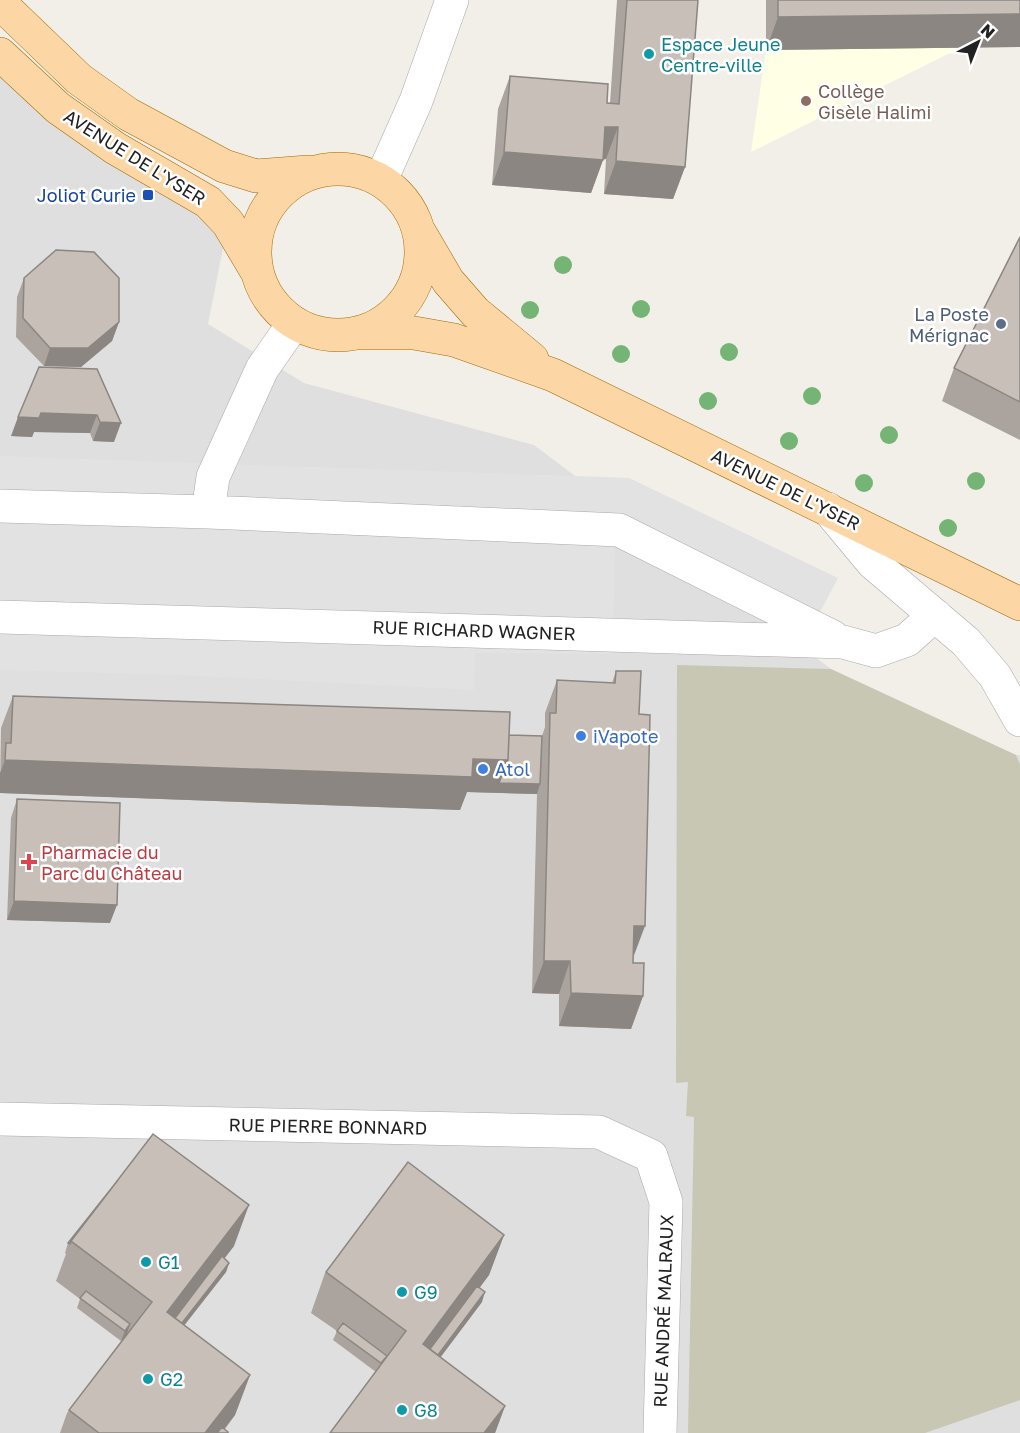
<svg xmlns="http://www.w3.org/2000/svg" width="1020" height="1433" font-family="'Golos Text',sans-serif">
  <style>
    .residential { fill: #e0dfdf }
    .education { fill: #ffffe5 }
    .construction { fill: #c7c7b4 }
    .parking { fill: #e2e2e2 }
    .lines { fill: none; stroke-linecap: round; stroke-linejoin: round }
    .minor-casing { stroke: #a9a9a9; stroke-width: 34 }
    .major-casing { stroke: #a06b00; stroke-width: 34 }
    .minor { stroke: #fff; stroke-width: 33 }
    .major { stroke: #fcd6a4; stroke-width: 33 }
    .tree { fill: #74b475 }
    .wall { fill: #aba49e }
    .shaded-wall { fill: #8b8681 }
    .building { fill: #c7bfb8; stroke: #8b8681; stroke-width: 1.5 }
    .culture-dot { fill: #0f9aa8; stroke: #fff; stroke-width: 2 }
    .education-dot { fill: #8d6e63; stroke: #fff; stroke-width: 2 }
    .transit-dot { fill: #1a4fb4; stroke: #fff; stroke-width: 2 }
    .service-dot { fill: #5c6f8a; stroke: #fff; stroke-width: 2 }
    .shop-dot { fill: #3f7fe0; stroke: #fff; stroke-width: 2 }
    .health-dot { fill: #e0444e; stroke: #fff; stroke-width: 2 }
    .labels { text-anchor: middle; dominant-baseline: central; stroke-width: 5; stroke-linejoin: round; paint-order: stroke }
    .culture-label { font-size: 18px; fill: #0d838f; stroke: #fff; text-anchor: start }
    .education-label { font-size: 18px; fill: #785e54; stroke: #fff; text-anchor: start }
    .street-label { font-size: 18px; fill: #222; stroke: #fff }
    .transit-label { font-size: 18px; fill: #164399; stroke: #fff; text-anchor: end }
    .service-label { font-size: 18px; fill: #4e5e75; stroke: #fff; text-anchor: end }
    .shop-label { font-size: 18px; fill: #366cbe; stroke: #fff; text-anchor: start }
    .health-label { font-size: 18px; fill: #be3a42; stroke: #fff; text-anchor: start }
  </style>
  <rect width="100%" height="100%" fill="#f2efe9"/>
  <path class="residential" d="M0,54L228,223L208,324L304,383L534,445L831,669L1016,755H1020V1433H0Z"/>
  <path class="education" d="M766,0H1020V47L960,48L751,152L766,50Z"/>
  <path class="construction" d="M677,665L831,669L1016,755L1020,765V1400L925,1433H688L694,1117L686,1116L688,1082L676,1083Z"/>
  <path class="parking" d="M0,456L629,478L838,578L820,612L615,546L613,654L475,653L474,690L178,675L0,670Z"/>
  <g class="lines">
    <g class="minor-casing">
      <path id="minor" d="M381,180L416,101L452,0
        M0,506L208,512L619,530L833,637
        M828,509L873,563L966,642L995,676L1020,720
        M208,512L213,477L262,369L294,323
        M0,617L843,642L876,651L907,640L935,615
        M0,1119L599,1132L651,1156L666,1202L660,1433"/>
    </g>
    <g class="major-casing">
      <path id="major" d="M0,3L79,79L128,114L224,166L256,176L308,172
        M0,54L58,108L115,148L208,202L228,223L256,270
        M255 252a83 83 0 1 1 166 0a83 83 0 1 1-166 0Z
        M420,233L448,281L475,312L532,359
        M360,333H414L454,340L553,375L1020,604"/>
    </g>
    <use href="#minor" class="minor"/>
    <use href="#major" class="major"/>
  </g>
  <g class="tree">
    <circle cx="563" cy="265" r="9"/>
    <circle cx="641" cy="309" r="9"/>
    <circle cx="530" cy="310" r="9"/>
    <circle cx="729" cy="352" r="9"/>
    <circle cx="621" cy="354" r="9"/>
    <circle cx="812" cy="396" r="9"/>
    <circle cx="708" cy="401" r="9"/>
    <circle cx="889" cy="435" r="9"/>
    <circle cx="789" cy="441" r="9"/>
    <circle cx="976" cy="481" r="9"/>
    <circle cx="864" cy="483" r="9"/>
    <circle cx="948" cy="528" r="9"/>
  </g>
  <path class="wall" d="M617,0H698L685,167L673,199L604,194L606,159L603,160L591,193L492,185L498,109L510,76L610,103Z
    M766,0H1020V47L766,50Z
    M1020,237V440L942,401L954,368Z
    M24,278L119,322L112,341L81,367L44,366L16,337L17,297Z
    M97,369L114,442L93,441L90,433L34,432L32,437L11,436Z
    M616,671L633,963L643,996L631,1029L559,1026V994L532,993L537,794L467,792L460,810L0,793L1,728L13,696L509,735L542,736L545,727V713L557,680L612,683Z
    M17,799L110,923L7,920L11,818Z
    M118,1180L234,1246L224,1258L229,1263L226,1272L184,1325L250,1375L235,1415L225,1429L228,1433H60L67,1413L121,1341L77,1308L80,1299L56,1281L66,1254L65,1253L68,1243Z
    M504,1235L489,1275L480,1287L482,1302L440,1357L505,1406L495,1433H330L376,1372L333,1340L337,1331L311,1313L325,1273Z"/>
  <path class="shaded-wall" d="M1020,14V47L766,50L778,17Z
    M605,127H618L606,159L595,160H603L591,193L492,185L504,152Z
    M616,161L685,167L673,199L604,194Z
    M119,322L112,341L81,367L44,366L50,348Z
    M41,413L97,415L90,433L34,432L32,437L11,436L18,417Z
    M100,422L121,423L114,442L93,441Z
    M473,759L508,760L540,784L537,794L467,792L460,810L0,793V773L5,760Z
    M14,901L117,905L110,923L7,920Z
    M634,926H645L633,958Z
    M544,961H570L559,994L532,993Z
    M571,993L643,996L631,1029L559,1026Z
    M249,1205L234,1246L176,1322L167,1312Z
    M504,1235L489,1275L432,1352L423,1344Z
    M229,1263L226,1272L176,1336L180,1326Z
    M485,1292L482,1302L434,1366L438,1356Z
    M130,1324L127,1334L121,1341L125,1331Z
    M250,1375L235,1415L221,1433H205Z
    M505,1406L495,1433H484Z"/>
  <path class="building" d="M627,0H698L685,167L616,161L618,127H605L603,160L504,152L510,76L608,84L607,103L619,104Z
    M778,0H1020V14L778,17Z
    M1020,237V402L954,368Z
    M56,250L94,252L119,278V322L88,348H50L23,318L24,278Z
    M39,367L97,369L121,423L100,422L97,415L41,413L39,418L18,417Z
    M616,671H641L639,714L650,715L645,926H634L633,963H644L643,996L571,993L570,961H544L550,713H556L557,680L615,683Z
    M13,696L510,712L508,760L473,759L472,777L5,760L6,743H11Z
    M509,735L542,736L540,784L499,783L508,760Z
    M17,799L120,803L117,905L14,901Z
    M153,1134L249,1205L167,1312L250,1375L205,1433H99L69,1410L152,1302L71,1241Z
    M408,1162L504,1235L423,1344L505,1406L484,1433H330L406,1331L326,1272Z
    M118,1180L71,1241L70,1244L68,1243Z
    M222,1256L229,1263L182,1323L175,1318Z
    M477,1286L485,1292L438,1355L430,1349Z
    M86,1291L130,1324L125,1331L80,1298Z
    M343,1323L387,1356L381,1363L337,1331Z
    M222,1427L228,1432V1433H217Z"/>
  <g class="culture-dot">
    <circle cx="649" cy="54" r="6"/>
    <circle cx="146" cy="1262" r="6"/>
    <circle cx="402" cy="1292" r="6"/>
    <circle cx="148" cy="1379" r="6"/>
    <circle cx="402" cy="1410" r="6"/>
  </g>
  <circle class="education-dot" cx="806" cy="101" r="6"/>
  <rect class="transit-dot" x="142" y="189" width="12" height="12" rx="3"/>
  <circle class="service-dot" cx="1001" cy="324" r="6"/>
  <g class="shop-dot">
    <circle cx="581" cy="736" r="6"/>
    <circle cx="483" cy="769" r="6"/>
  </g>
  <path class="health-dot" d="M26 853h6v6h6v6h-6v6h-6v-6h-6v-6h6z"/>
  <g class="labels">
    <g class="culture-label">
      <text x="661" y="44">Espace Jeune<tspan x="661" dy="21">Centre-ville</tspan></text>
      <text x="158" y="1262">G1</text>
      <text x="414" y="1292">G9</text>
      <text x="160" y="1379">G2</text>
      <text x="414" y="1410">G8</text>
    </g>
    <g class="education-label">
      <text x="818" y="91">Collège<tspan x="818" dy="21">Gisèle Halimi</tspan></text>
    </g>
    <g class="street-label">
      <text transform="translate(135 157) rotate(32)">AVENUE DE L'YSER</text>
      <text transform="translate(786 489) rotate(26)">AVENUE DE L'YSER</text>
      <text transform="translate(474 630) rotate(2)">RUE RICHARD WAGNER</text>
      <text transform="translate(328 1126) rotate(1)">RUE PIERRE BONNARD</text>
      <text transform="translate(663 1311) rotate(-88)">RUE ANDRÉ MALRAUX</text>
    </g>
    <g class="transit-label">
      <text x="136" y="195">Joliot Curie</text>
    </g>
    <g class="service-label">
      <text x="989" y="314">La Poste<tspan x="989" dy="21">Mérignac</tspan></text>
    </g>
    <g class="shop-label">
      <text x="593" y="736">iVapote</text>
      <text x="495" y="769">Atol</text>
    </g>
    <g class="health-label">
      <text x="41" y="852">Pharmacie du<tspan x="41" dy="21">Parc du Château</tspan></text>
    </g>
  </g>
  <g transform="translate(978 42) rotate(42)" stroke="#ffffff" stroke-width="4.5" paint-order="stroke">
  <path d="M0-4.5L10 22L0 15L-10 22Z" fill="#222222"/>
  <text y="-9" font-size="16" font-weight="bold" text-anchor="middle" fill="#222222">N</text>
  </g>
</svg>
